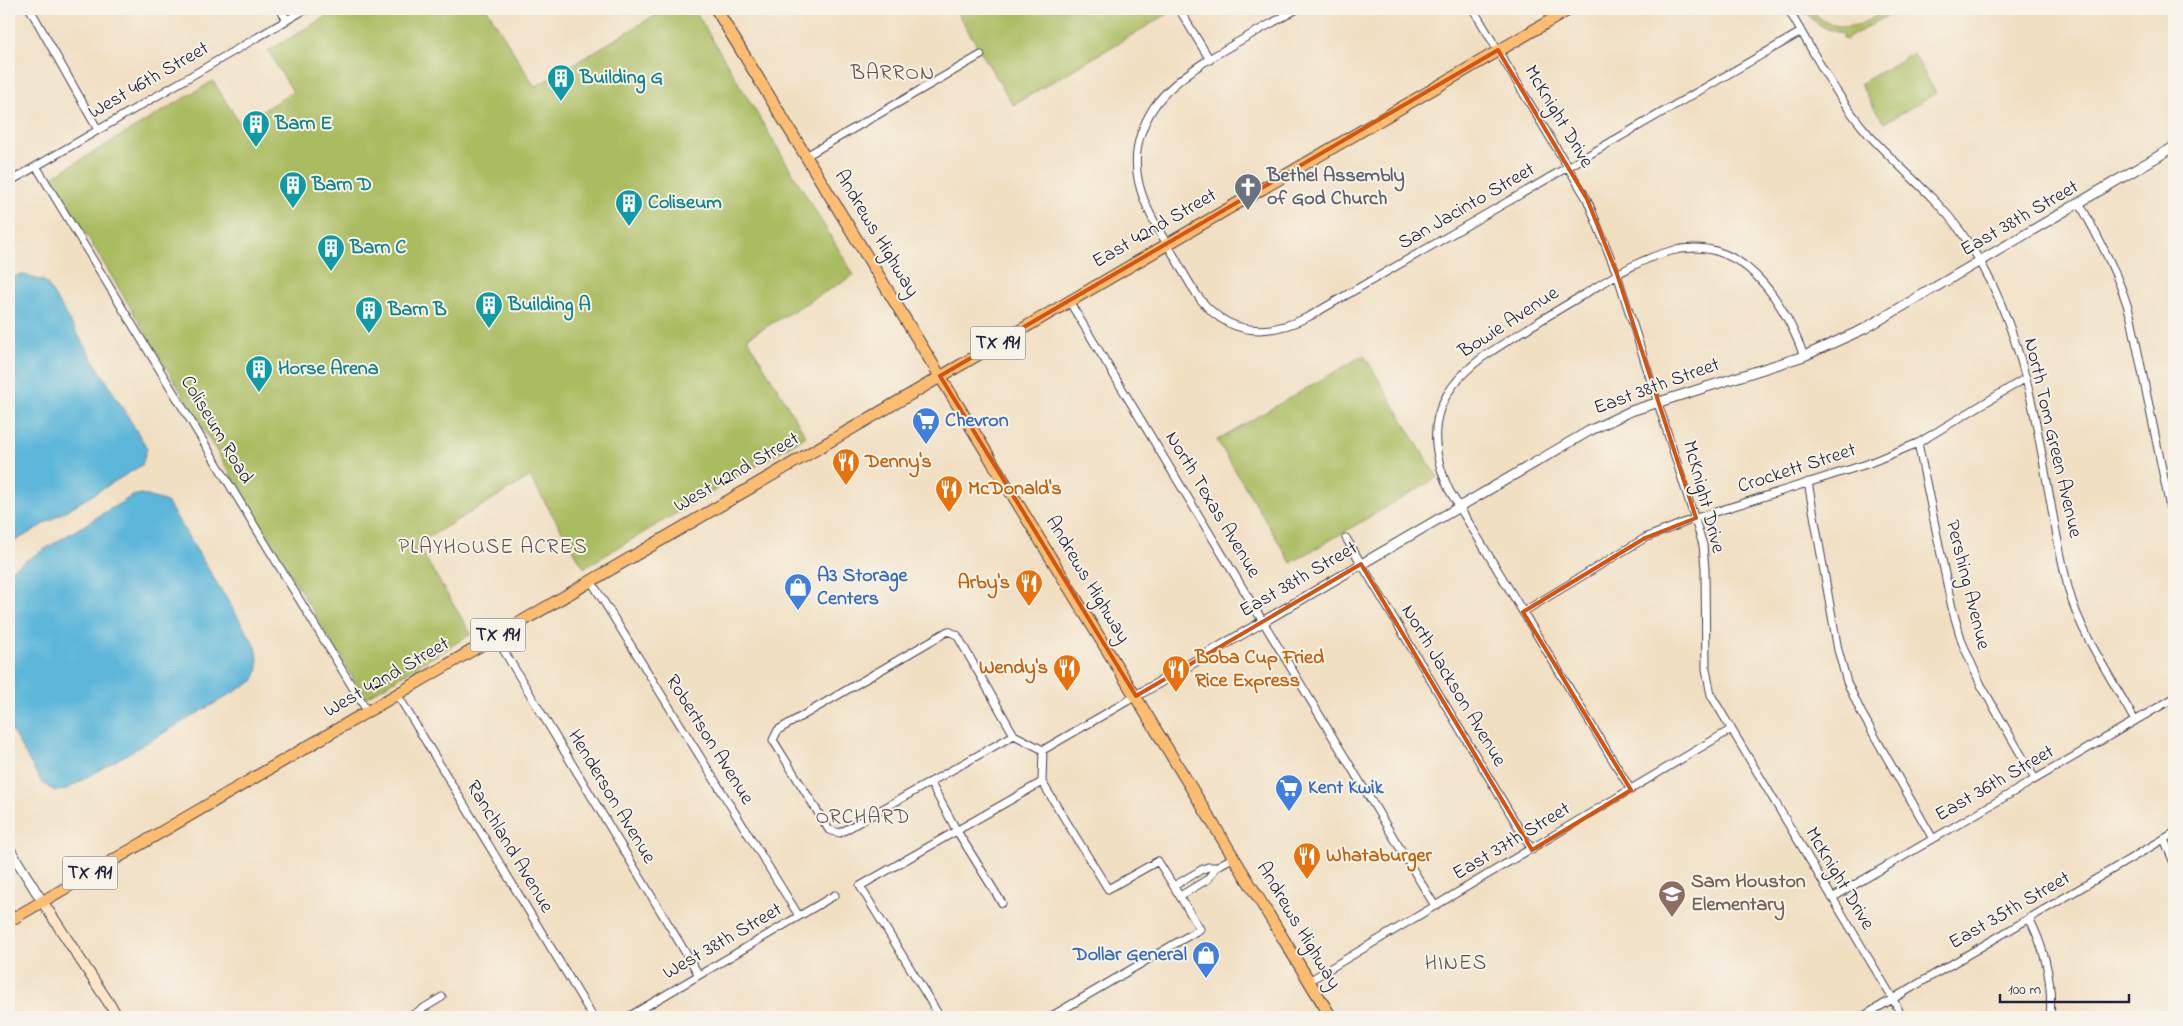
<svg xmlns="http://www.w3.org/2000/svg" width="2183" height="1026" font-family="'Indie Flower',sans-serif">
  <style>
    .green { fill: #aabc60; stroke: #666f4e }
    .water { fill: #5cb6d9; stroke: #3f6c8a }
    .lines { fill: none; stroke-linecap: round; stroke-linejoin: round }
    .minor-casing { stroke: #413e4f; stroke-width: 9 }
    .tertiary-casing { stroke: #413e4f; stroke-width: 11 }
    .secondary-casing { stroke: #413e4f; stroke-width: 12 }
    .primary-casing { stroke: #413e4f; stroke-width: 13 }
    .trunk-casing { stroke: #413e4f; stroke-width: 13 }
    .minor { stroke: #fff; stroke-width: 7 }
    .tertiary { stroke: #fff; stroke-width: 9 }
    .secondary { stroke: #fee5c5; stroke-width: 10 }
    .primary { stroke: #fcbd6f; stroke-width: 11 }
    .trunk { stroke: #fcbd6f; stroke-width: 11 }
    .marked { fill: none; stroke: #d45411; stroke-width: 4; stroke-linejoin: round }
    .labels { text-anchor: middle; dominant-baseline: central; stroke-width: 4; stroke-linejoin: round; paint-order: stroke }
    .shield { fill: #f7f3e8; stroke: #62616f; stroke-width: 1 }
    .shield-label { font-size: 19px; font-weight: bold; fill: #22223b }
    .culture-label { font-size: 20px; font-weight: bold; fill: #0d838f; stroke: #f7f3e8; text-anchor: start }
    .street-label { font-size: 20px; fill: #22223b; stroke: #f7f3e8 }
    .worship-label { font-size: 20px; font-weight: bold; fill: #5b616d; stroke: #f7f3e8; text-anchor: start }
    .shop-label { font-size: 20px; font-weight: bold; fill: #366cbe; stroke: #f7f3e8; text-anchor: start }
    .food-label { font-size: 20px; font-weight: bold; fill: #c56008; stroke: #f7f3e8; text-anchor: start }
    .education-label { font-size: 20px; font-weight: bold; fill: #785e54; stroke: #f7f3e8; text-anchor: start }
    .neighbourhood-label { font-size: 21px; letter-spacing: 1px; fill: #614d50; stroke: #f7f3e8 }
  </style>
  <rect width="100%" height="100%" fill="#f7f3e8"/>
  <filter id="ink" filterUnits="userSpaceOnUse"><feTurbulence type="fractalNoise" baseFrequency=".02" numOctaves="2"/><feDisplacementMap in="SourceGraphic" scale="10" xChannelSelector="R" yChannelSelector="G"/><feConvolveMatrix kernelMatrix="1 2 1 2 8 2 1 2 1" color-interpolation-filters="sRGB"/></filter>
  <filter id="wash" filterUnits="userSpaceOnUse"><feTurbulence type="fractalNoise" baseFrequency=".0096" numOctaves="4" result="noise"/><feDisplacementMap in="SourceGraphic" scale="20" xChannelSelector="R" yChannelSelector="G"/><feGaussianBlur stdDeviation="1.12" result="paint"/><feColorMatrix in="noise" values="0 0 0 0 0 0 0 0 0 0 0 0 0 0 0 0 0 1.4 0 .05"/><feComposite in="paint" operator="in"/></filter>
  <g filter="url(#wash)">
    <rect width="100%" height="100%" fill="#f1dfc2"/>
    <path class="green" d="M338,9H487L535,87L666,9H694L854,275L747,338L806,436L584,568L530,477L417,544L471,634L365,698L52,177L213,81L240,124L293,92L268,51Z
      M955,9H1176L1013,105Z
      M1805,9H1812C1822,25 1844,31 1862,23C1877,17 1882,9 1899,9L1845,40L1841,33C1825,29 1813,24 1805,9Z
      M1913,53L1936,93L1884,123L1860,84Z
      M1364,355L1426,459L1438,477L1291,563L1217,440Z"/>
    <path class="water" d="M21,274L46,282L147,448L142,465L9,545V279Z
      M141,494L167,502L256,647C259,661 260,669 253,681L65,790L55,791L42,783L9,726V571L132,496Z"/>
  </g>
  <g filter="url(#ink)">
    <g class="lines">
      <g class="minor-casing">
        <path id="minor" d="M30,9L98,130
          M280,9L287,20
          M1179,9L1210,60
          M1297,9C1256,33 1180,68 1154,107C1118,162 1143,205 1173,254C1182,270 1190,286 1201,300C1231,337 1270,336 1310,316L1801,32
          M1473,9L1587,199L1617,274L1703,545L1705,569L1706,669L1711,695L1893,999L1902,1017
          M1788,9C1813,51 1836,97 1869,135C1890,158 1913,178 1935,201C1967,234 1992,278 2008,322C2041,408 2046,502 2069,591C2081,635 2113,680 2135,721
          M806,156L981,55
          M36,166L367,711
          M9,182L306,9
          M2080,204C2100,241 2120,277 2131,318L2174,527
          M1069,301L1435,906
          M1918,443L1952,608L1962,642L1981,685L2035,779
          M1808,482L1838,650L1847,682L1861,712L1933,839
          M1346,538L1532,850
          M591,581L799,916
          M1523,612L1645,538L1696,518L1867,464L1918,443L2026,378
          M495,636L699,975
          M397,694L593,1017
          M1014,735L840,833L829,830L773,740L778,730L948,631L957,635L1014,735L1043,750
          M1043,750L1042,782L1108,889L1158,861L1200,929L1050,1017
          M1043,750L1136,696
          M930,782L957,831L1002,903
          M1631,790L1449,490C1424,434 1433,394 1483,357C1516,335 1549,315 1583,295C1611,278 1639,259 1671,251C1742,233 1783,300 1804,356
          M2164,839L2174,863
          M1174,886L1201,870L1208,867H1216L1234,857
          M1180,896L1208,879L1216,867
          M1832,898L2174,698
          M2029,918C2045,949 2053,982 2050,1017
          M1309,981L1730,730
          M409,1017L442,997
          M628,1017L835,895
          M940,1017L860,886L1042,782
          M1862,1017L2174,833
          M2173,1017L2174,999"/>
      </g>
      <g class="tertiary-casing">
        <path id="tertiary" d="M1136,696L1589,431L1631,411L1804,356L1864,329L2174,147
          M9,848L42,901"/>
      </g>
      <g class="secondary-casing">
        <path id="secondary" d="M42,901L118,1017"/>
      </g>
      <g class="primary-casing">
        <path id="primary" d="M716,9L1331,1017"/>
      </g>
      <g class="trunk-casing">
        <path id="trunk" d="M9,921L1570,9"/>
      </g>
      <use href="#minor" class="minor"/>
      <use href="#tertiary" class="tertiary"/>
      <use href="#secondary" class="secondary"/>
      <use href="#primary" class="primary"/>
      <use href="#trunk" class="trunk"/>
    </g>
  </g>
  <path class="marked" d="M1498,50L1587,199L1617,274L1696,518L1645,538L1523,612L1631,790L1532,850L1361,564L1136,696L940,376Z"/>
  <defs>
    <g id="building-pin" transform="scale(1.4375)"><path d="M0 17L-7.5 6A9.5 9.5 0 1 1 7.5 6Z" fill="#0f9aa8" stroke="#f7f3e8"/><path d="M-4-6H4V6H1V3H-1V6H-4ZM-2.5-4.3h1.7v1.8h-1.7ZM.8-4.3h1.7v1.8H.8ZM-2.5-1h1.7V.8h-1.7ZM.8-1h1.7V.8H.8Z" fill="#fff"/></g>
    <g id="church-pin" transform="scale(1.4375)"><path d="M0 17L-7.5 6A9.5 9.5 0 1 1 7.5 6Z" fill="#6b7280" stroke="#f7f3e8"/><path d="M-1.2-6h2.4v3.5h3.3v2.4h-3.3V6h-2.4V-.1h-3.3v-2.4h3.3Z" fill="#fff"/></g>
    <g id="supermarket-pin" transform="scale(1.4375)"><path d="M0 17L-7.5 6A9.5 9.5 0 1 1 7.5 6Z" fill="#3f7fe0" stroke="#f7f3e8"/><path d="M-6-5.5h2.5l.6 2H6L4.5 2H-2.5L-4.4-4H-6ZM-1.5 3.2a1.3 1.3 0 1 0 .1 0ZM3 3.2a1.3 1.3 0 1 0 .1 0Z" fill="#fff"/></g>
    <g id="restaurant-pin" transform="scale(1.4375)"><path d="M0 17L-7.5 6A9.5 9.5 0 1 1 7.5 6Z" fill="#e8710a" stroke="#f7f3e8"/><path d="M-5-6h1v4h1v-4h1v4h1v-4h1v5L-1.5 .5V6h-2V.5L-5-1ZM5-6V6H3V1.5H1.5Q1.5-4 5-6Z" fill="#fff"/></g>
    <g id="shop-pin" transform="scale(1.4375)"><path d="M0 17L-7.5 6A9.5 9.5 0 1 1 7.5 6Z" fill="#3f7fe0" stroke="#f7f3e8"/><path d="M-5-2.5h2.3a2.7 3.5 0 0 1 5.4 0H5L5.5 6h-11ZM-1.5-2.5h3a1.5 2.3 0 0 0-3 0Z" fill="#fff"/></g>
    <g id="school-pin" transform="scale(1.4375)"><path d="M0 17L-7.5 6A9.5 9.5 0 1 1 7.5 6Z" fill="#8d6e63" stroke="#f7f3e8"/><path d="M0-5L7-2L0 1L-7-2ZM-4 1L0 2.5L4 1V4Q0 6-4 4Z" fill="#fff"/></g>
  </defs>
  <g fill-rule="evenodd">
    <use href="#building-pin" x="561" y="78"/>
    <use href="#building-pin" x="256" y="124"/>
    <use href="#building-pin" x="293" y="185"/>
    <use href="#church-pin" x="1248" y="187"/>
    <use href="#building-pin" x="629" y="203"/>
    <use href="#building-pin" x="331" y="248"/>
    <use href="#building-pin" x="489" y="305"/>
    <use href="#building-pin" x="369" y="310"/>
    <use href="#building-pin" x="259" y="369"/>
    <use href="#supermarket-pin" x="926" y="421"/>
    <use href="#restaurant-pin" x="846" y="462"/>
    <use href="#restaurant-pin" x="949" y="489"/>
    <use href="#restaurant-pin" x="1029" y="583"/>
    <use href="#shop-pin" x="798" y="587"/>
    <use href="#restaurant-pin" x="1067" y="668"/>
    <use href="#restaurant-pin" x="1176" y="669"/>
    <use href="#supermarket-pin" x="1289" y="788"/>
    <use href="#restaurant-pin" x="1307" y="856"/>
    <use href="#school-pin" x="1672" y="894"/>
    <use href="#shop-pin" x="1206" y="955"/>
  </g>
  <g class="labels">
    <g class="shield">
      <rect x="970.5" y="326.5" width="55" height="33" rx="4"/>
      <rect x="470.5" y="618.5" width="55" height="33" rx="4"/>
      <rect x="62.5" y="856.5" width="55" height="33" rx="4"/>
    </g>
    <g class="shield-label">
      <text x="998" y="343">TX 191</text>
      <text x="498" y="635">TX 191</text>
      <text x="90" y="873">TX 191</text>
    </g>
    <g class="culture-label">
      <text x="580" y="78">Building G</text>
      <text x="275" y="124">Barn E</text>
      <text x="312" y="185">Barn D</text>
      <text x="648" y="203">Coliseum</text>
      <text x="350" y="248">Barn C</text>
      <text x="508" y="305">Building A</text>
      <text x="388" y="310">Barn B</text>
      <text x="278" y="369">Horse Arena</text>
    </g>
    <g class="street-label">
      <text transform="translate(149 81) rotate(-30)">West 46th Street</text>
      <text transform="translate(1558 117) rotate(59)">McKnight Drive</text>
      <text transform="translate(1467 207) rotate(-30)">San Jacinto Street</text>
      <text transform="translate(2020 219) rotate(-30)">East 38th Street</text>
      <text transform="translate(1155 229) rotate(-30)">East 42nd Street</text>
      <text transform="translate(876 234) rotate(59)">Andrews Highway</text>
      <text transform="translate(1509 323) rotate(-33)">Bowie Avenue</text>
      <text transform="translate(1657 387) rotate(-20)">East 38th Street</text>
      <text transform="translate(216 430) rotate(59)">Coliseum Road</text>
      <text transform="translate(2052 438) rotate(77)">North Tom Green Avenue</text>
      <text transform="translate(1797 469) rotate(-18)">Crockett Street</text>
      <text transform="translate(737 473) rotate(-30)">West 42nd Street</text>
      <text transform="translate(1703 497) rotate(75)">McKnight Drive</text>
      <text transform="translate(1212 505) rotate(59)">North Texas Avenue</text>
      <text transform="translate(1087 580) rotate(59)">Andrews Highway</text>
      <text transform="translate(1299 580) rotate(-30)">East 38th Street</text>
      <text transform="translate(1967 585) rotate(76)">Pershing Avenue</text>
      <text transform="translate(387 678) rotate(-30)">West 42nd Street</text>
      <text transform="translate(1453 686) rotate(59)">North Jackson Avenue</text>
      <text transform="translate(709 740) rotate(58)">Robertson Avenue</text>
      <text transform="translate(1995 784) rotate(-30)">East 36th Street</text>
      <text transform="translate(611 797) rotate(59)">Henderson Avenue</text>
      <text transform="translate(1512 842) rotate(-31)">East 37th Street</text>
      <text transform="translate(509 847) rotate(59)">Ranchland Avenue</text>
      <text transform="translate(1839 879) rotate(59)">McKnight Drive</text>
      <text transform="translate(2010 911) rotate(-30)">East 35th Street</text>
      <text transform="translate(1298 926) rotate(59)">Andrews Highway</text>
      <text transform="translate(723 942) rotate(-30)">West 38th Street</text>
    </g>
    <g class="worship-label">
      <text x="1267" y="176">Bethel Assembly<tspan x="1267" dy="23">of God Church</tspan></text>
    </g>
    <g class="shop-label">
      <text x="945" y="421">Chevron</text>
      <text x="817" y="576">A3 Storage<tspan x="817" dy="23">Centers</tspan></text>
      <text x="1308" y="788">Kent Kwik</text>
      <text x="1187" y="955" text-anchor="end">Dollar General</text>
    </g>
    <g class="food-label">
      <text x="865" y="462">Denny's</text>
      <text x="968" y="489">McDonald's</text>
      <text x="1010" y="583" text-anchor="end">Arby's</text>
      <text x="1195" y="658">Boba Cup Fried<tspan x="1195" dy="23">Rice Express</tspan></text>
      <text x="1048" y="668" text-anchor="end">Wendy's</text>
      <text x="1326" y="856">Whataburger</text>
    </g>
    <g class="education-label">
      <text x="1691" y="882">Sam Houston<tspan x="1691" dy="23">Elementary</tspan></text>
    </g>
    <g class="neighbourhood-label">
      <text x="893" y="74">BARRON</text>
      <text x="493" y="548">PLAYHOUSE ACRES</text>
      <text x="863" y="818">ORCHARD</text>
      <text x="1456" y="964">HINES</text>
    </g>
  </g>
  <rect width="2183" height="1026" fill="none" stroke="#f7f3e8" stroke-width="30"/>
  <path d="M2000 994v8h129v-8" fill="none" stroke="#22223b" stroke-width="2.5"/>
  <text x="2008" y="994" font-size="15" fill="#22223b" stroke="#f7f3e8" stroke-width="4" paint-order="stroke">100 m</text>
</svg>
